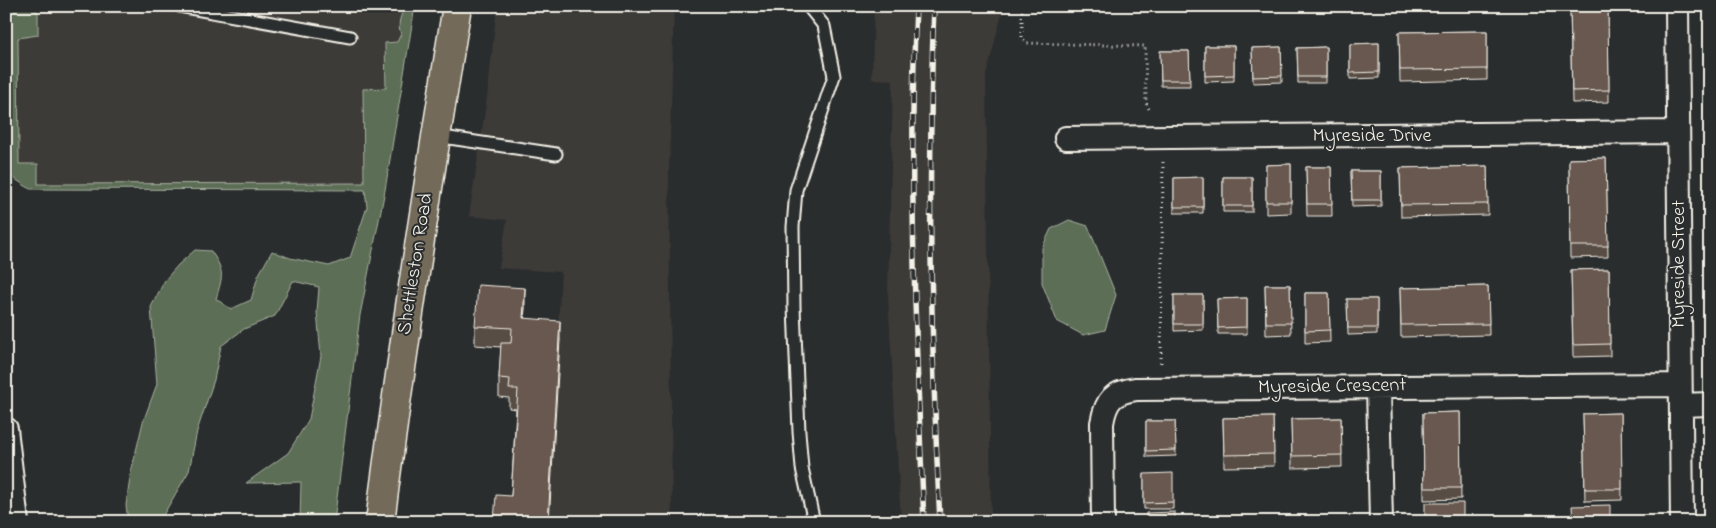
<svg xmlns="http://www.w3.org/2000/svg" width="1716" height="528" font-family="'Indie Flower',sans-serif">
  <style>
    .built { fill: #3d3a38 }
    .green { fill: #5c6e57; stroke: #a8b0a0 }
    .lines { fill: none; stroke-linecap: round; stroke-linejoin: round }
    .lane-casing { stroke: #f4f1e8; stroke-width: 15 }
    .street-casing { stroke: #f4f1e8; stroke-width: 26 }
    .primary-casing { stroke: #f4f1e8; stroke-width: 31 }
    .path { stroke: #f4f1e8; stroke-width: 3; stroke-dasharray: 1 4; stroke-linecap: butt }
    .lane { stroke: #2a2d2e; stroke-width: 11 }
    .street { stroke: #2a2d2e; stroke-width: 22 }
    .primary { stroke: #736b5a; stroke-width: 28 }
    .rail-casing { stroke: #f4f1e8; stroke-width: 5.5 }
    .rail { stroke: #2a2d2e; stroke-width: 4; stroke-dasharray: 11; stroke-linecap: butt }
    .wall { fill: #594d44; stroke: #f4f1e8 }
    .shaded-wall { fill: #493e37; stroke: #f4f1e8 }
    .building { fill: #68594f; stroke: #f4f1e8 }
    .labels { text-anchor: middle; dominant-baseline: central; stroke-width: 4; stroke-linejoin: round; paint-order: stroke }
    .street-label { font-size: 20px; fill: #f4f1e8; stroke: #2a2d2e }
  </style>
  <rect width="100%" height="100%" fill="#2a2d2e"/>
  <filter id="ink" filterUnits="userSpaceOnUse"><feTurbulence type="fractalNoise" baseFrequency=".02" numOctaves="2"/><feDisplacementMap in="SourceGraphic" scale="10" xChannelSelector="R" yChannelSelector="G"/><feConvolveMatrix kernelMatrix="1 2 1 2 8 2 1 2 1" color-interpolation-filters="sRGB"/></filter>
  <g filter="url(#ink)">
    <path class="built" d="M6,6H415L385,190L30,189L6,173Z
      M497,6H674L669,171L672,522H548L561,272L499,268L507,220L469,216L487,98Z
      M874,6H1004L986,75L991,522H901L888,295L893,80L872,79Z"/>
    <path class="green" d="M6,6H33L38,13V35L18,38L19,164H38V184L364,183L363,89L386,88L385,43L397,42L401,34C397,25 400,15 406,6H415L385,190L360,315L334,522H300L301,482L246,483L288,453L309,419L321,356L317,312L319,287L293,281L275,316L244,329L221,346L214,380L197,431L189,471L162,517L156,522H128L126,505L131,472L143,422L157,384L151,307L165,280L178,265L195,250L211,251C225,272 223,275 216,299L231,309L251,300L258,276L272,251L290,258L329,266L350,258L367,207L365,190L30,189L6,173Z
      M1069,220L1088,226L1116,295L1105,330L1083,335L1057,321L1042,283V248L1051,229Z"/>
    <g class="lines">
      <g class="lane-casing">
        <path id="lane" d="M179,6L350,37
          M808,6L824,26L834,76L796,190L793,227L794,307L799,432L802,468L814,522
          M436,136L556,154"/>
      </g>
      <g class="street-casing">
        <path id="street" d="M1677,6L1682,522
          M1066,138L1678,132
          M1378,387L1381,522
          M1681,405L1710,404
          M6,429L17,522
          M1103,522L1102,423C1106,400 1113,392 1136,389L1680,385"/>
      </g>
      <g class="primary-casing">
        <path id="primary" d="M380,522C402,349 429,178 457,6"/>
      </g>
      <path class="path" d="M1022,6V38L1026,43L1145,46L1146,103L1150,111
        M1161,363L1163,162"/>
      <use href="#lane" class="lane"/>
      <use href="#street" class="street"/>
      <use href="#primary" class="primary"/>
      <g class="rail-casing">
        <path id="rail" d="M916,6C908,178 916,350 924,522
          M934,6C927,178 931,350 940,522"/>
      </g>
      <use href="#rail" class="rail"/>
    </g>
    <path class="wall" d="M1570,6H1608L1609,102L1572,103Z
      M1487,31V80L1400,82L1399,32Z
      M1379,43V78L1350,79V44Z
      M1205,46H1234V81L1205,82Z
      M1281,47L1282,82L1253,83L1252,48Z
      M1326,47V83H1298L1297,48Z
      M1160,51H1189L1190,86H1161Z
      M1606,158L1608,257L1570,258L1569,159Z
      M1291,164V213L1266,214V165Z
      M1487,166L1488,215L1401,217L1400,168Z
      M1306,167H1331L1332,216H1307Z
      M1351,171H1381V206L1352,207Z
      M1203,177V213H1174V178Z
      M1223,177H1252V212H1223Z
      M1609,269L1610,356L1573,357L1571,270Z
      M1265,285H1290L1291,334L1266,335Z
      M1488,286L1489,335L1401,337L1400,288Z
      M1305,293H1329L1330,342L1305,343Z
      M1174,295H1203V330L1174,331Z
      M1247,298V334H1218L1217,299Z
      M1347,299H1377V334L1348,335Z
      M525,307L524,318L560,340L511,496L516,409L509,408V398L499,397V378L501,347L475,345V326Z
      M1460,412L1461,499L1424,500L1423,413Z
      M1621,413L1622,500L1585,501L1583,414Z
      M1273,417L1274,466L1224,467L1223,418Z
      M1341,418L1342,467L1292,468L1291,419Z
      M1146,421H1175L1176,456L1146,457Z
      M1144,474L1173,502V509H1144Z"/>
    <path class="shaded-wall" d="M525,288V307L523,337V318Z
      M560,321V340L549,522H548Z"/>
    <path class="building" d="M1570,6H1608L1609,90L1572,91Z
      M1487,31V69L1400,70L1399,32Z
      M1379,43V72L1350,73V44Z
      M1205,46H1234V75L1205,76Z
      M1281,47L1282,76L1253,77L1252,48Z
      M1326,47V77H1298L1297,48Z
      M1160,51H1189L1190,80H1161Z
      M1606,158L1608,246H1570L1569,159Z
      M1291,164V202H1266V165Z
      M1487,166L1488,204L1401,205L1400,168Z
      M1306,167H1331L1332,204H1307Z
      M1351,171H1381V200H1352Z
      M1203,177V207H1174V178Z
      M1223,177H1252V206H1223Z
      M1609,269L1610,344L1573,345L1571,270Z
      M478,285L525,288L523,318L560,321L548,522H494L496,495L511,496L518,389H509L510,379L499,378L501,343H511L512,328L475,326Z
      M1265,285H1290L1291,323H1266Z
      M1488,286L1489,324L1401,325L1400,288Z
      M1305,293H1329L1330,330L1305,331Z
      M1174,295H1203V324H1174Z
      M1247,298V327L1218,328L1217,299Z
      M1347,299H1377V328H1348Z
      M1460,412L1461,488H1424L1423,413Z
      M1621,413L1622,489H1585L1583,414Z
      M1273,417L1274,454L1224,455L1223,418Z
      M1341,418L1342,455L1292,456L1291,419Z
      M1146,421H1175L1176,450L1146,451Z
      M1173,473V502L1144,503V474Z
      M1425,503H1463V522H1425Z
      M1610,505V522H1573L1572,506Z
      M1175,512V522H1146V513Z
      M487,516L488,522H431Z"/>
  </g>
  <g class="labels">
    <g class="street-label">
      <text x="1372" y="136">Myreside Drive</text>
      <text transform="translate(416 264) rotate(-81)">Shettleston Road</text>
      <text transform="translate(1679 264) rotate(-90)">Myreside Street</text>
      <text transform="translate(1332 387) rotate(-1)">Myreside Crescent</text>
    </g>
  </g>
  <rect width="1716" height="528" fill="none" stroke="#2a2d2e" stroke-width="25"/>
  <rect x="12" y="12" width="1691" height="503" fill="none" stroke="#f4f1e8" stroke-width="2" filter="url(#ink)"/>
</svg>
